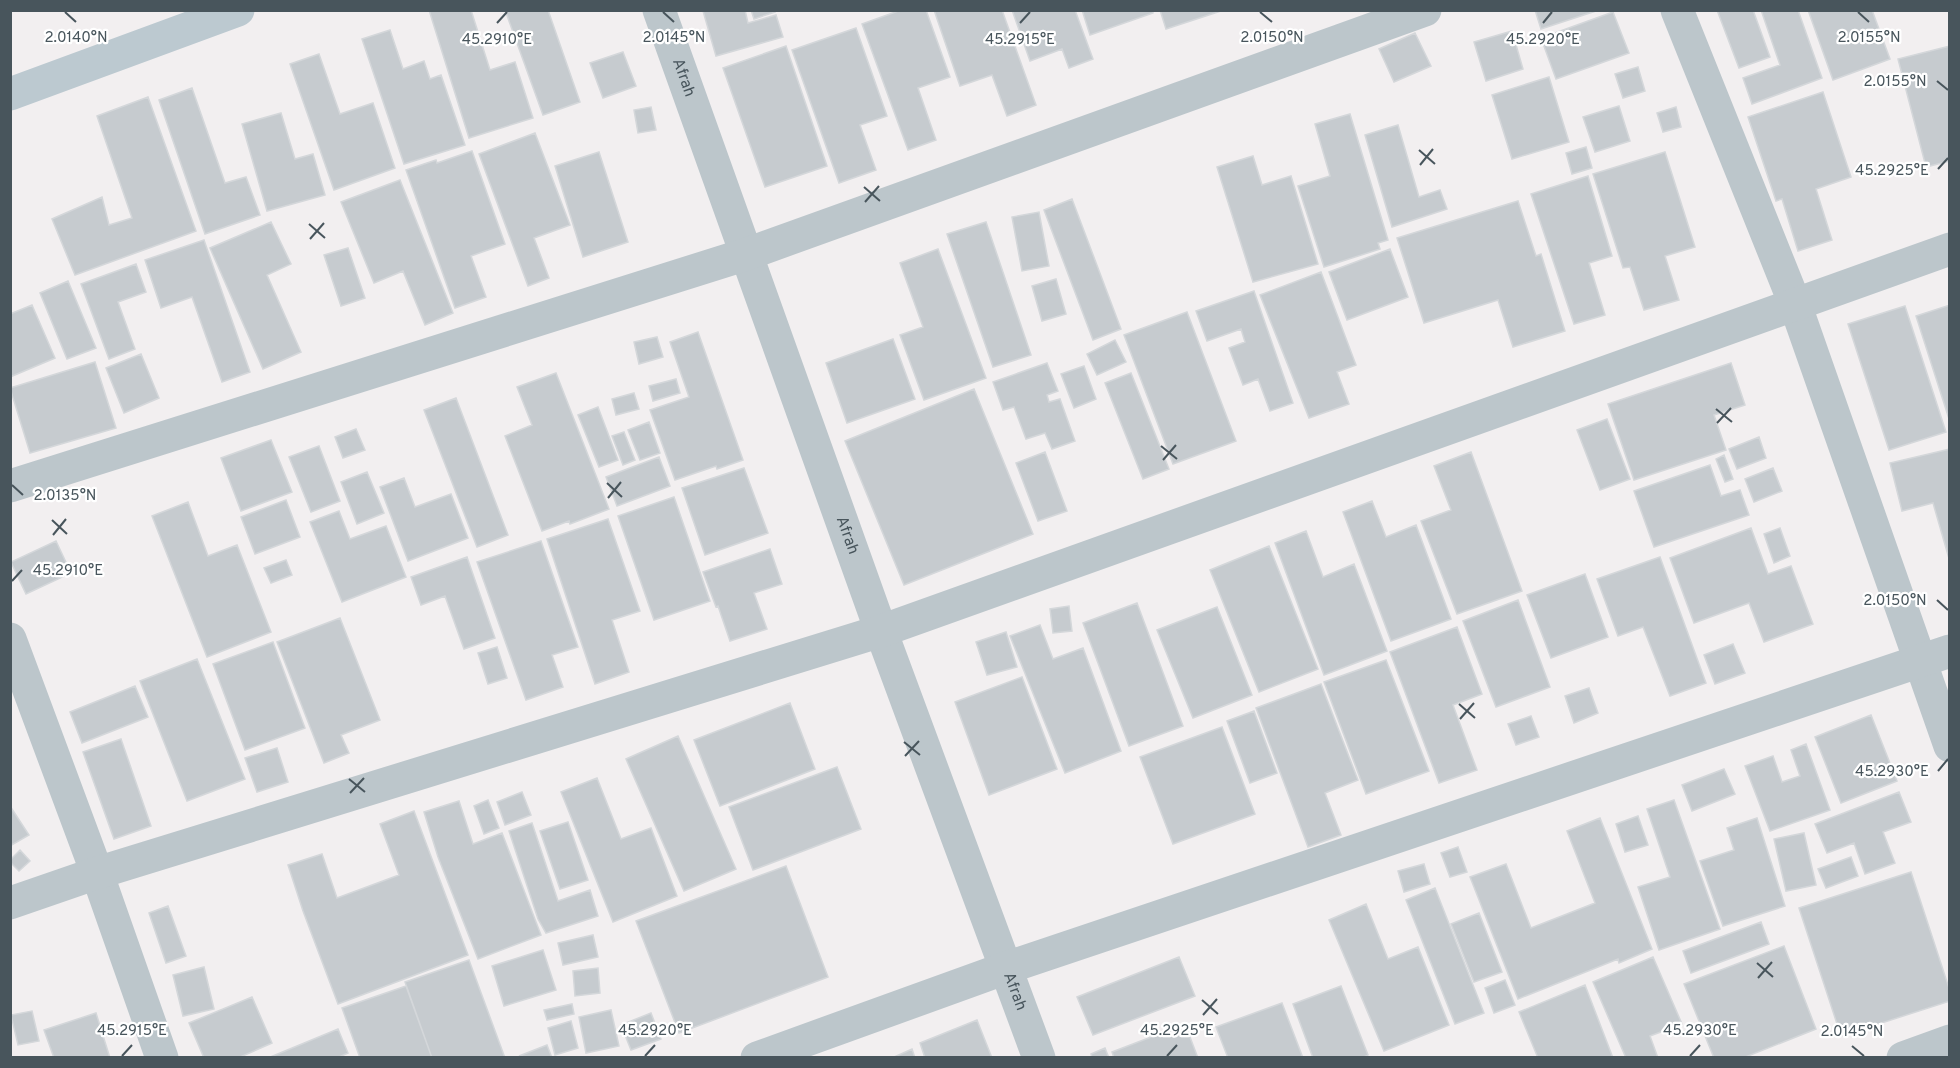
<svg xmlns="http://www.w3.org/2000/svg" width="1960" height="1068" font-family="Overpass,sans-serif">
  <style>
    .building { fill: #c6cbcf; stroke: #d4d7da; stroke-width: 1.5 }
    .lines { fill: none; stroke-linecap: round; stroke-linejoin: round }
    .minor { stroke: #bcc6cb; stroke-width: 33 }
    .secondary { stroke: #bcc9d0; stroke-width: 33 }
    .ticks { fill: none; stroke: #48555c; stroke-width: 2 }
    .labels { text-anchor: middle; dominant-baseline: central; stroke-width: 4.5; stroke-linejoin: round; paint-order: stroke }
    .street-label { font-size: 16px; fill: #48555c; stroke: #fff }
    .ticks-label { font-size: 15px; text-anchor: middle; fill: #48555c; stroke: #fff; stroke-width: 4.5; stroke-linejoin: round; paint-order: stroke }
  </style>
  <rect width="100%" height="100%" fill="#f2eff0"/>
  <path class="building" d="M429,10H471L490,70L515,62L533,118L469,138Z
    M505,10H548L580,102L543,115Z
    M745,10L748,23L776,15L783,37L716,56L703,11Z
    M751,10H774L775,12L754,19Z
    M901,10H926L950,77L918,88L936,140L908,150L862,24Z
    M934,10H1002L1036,105L1007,116L992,75L960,86Z
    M1012,10H1075L1093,59L1069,68L1062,49L1030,61Z
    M1082,10H1153V13L1090,35Z
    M1160,10H1224L1166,29Z
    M1535,10H1599L1541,29Z
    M1717,10H1753L1770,57L1739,68Z
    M1761,10H1798L1822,78L1752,104L1743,78L1780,65Z
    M1808,10H1872L1890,59L1833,80Z
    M1613,12L1629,53L1556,79L1541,38Z
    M856,28L887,116L860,125L876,170L839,183L792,50Z
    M390,30L403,69L424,61L430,79L441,75L465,145L404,164L362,39Z
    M1512,31L1523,69L1486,81L1474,42Z
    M1415,33L1431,66L1394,82L1379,49Z
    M786,46L827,166L765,187L723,68Z
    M1950,46V161L1926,167L1898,59Z
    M623,52L636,86L603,98L590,63Z
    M319,54L340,114L373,103L395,168L334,190L290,64Z
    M1638,67L1645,91L1623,98L1615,74Z
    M1549,77L1569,142L1512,159L1492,95Z
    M192,88L225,183L246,177L260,215L205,234L159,100Z
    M1823,92L1851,177L1816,189L1832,240L1798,251L1782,199L1776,201L1748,117Z
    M148,97L196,231L75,275L52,219L102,197L109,225L132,218L97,116Z
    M1619,106L1630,141L1595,152L1583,117Z
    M651,107L656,130L638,133L634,110Z
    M1676,107L1681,127L1663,132L1657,113Z
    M281,113L295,159L313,154L325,195L267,211L242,124Z
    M1350,114L1388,240L1378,243L1380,249L1324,267L1298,186L1330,176L1315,124Z
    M1398,125L1419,197L1440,190L1447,209L1392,227L1365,135Z
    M535,133L570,225L534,238L549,278L528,286L479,154Z
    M1586,147L1592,168L1572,174L1566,153Z
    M472,151L505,244L471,256L486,297L455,308L406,170L436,160L437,163Z
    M599,152L628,242L583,257L555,166Z
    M1665,152L1695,247L1665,256L1679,300L1644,310L1630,267L1623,268L1593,174Z
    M1253,156L1262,185L1291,176L1318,264L1253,282L1217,167Z
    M1588,176L1612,256L1589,263L1605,315L1574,324L1531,194Z
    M400,180L453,313L425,325L403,271L374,283L341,202Z
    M1072,199L1121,329L1093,340L1044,210Z
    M1518,201L1536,256L1541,254L1565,331L1513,347L1498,300L1424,323L1397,238Z
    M1039,212L1049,266L1022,271L1012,217Z
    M271,222L291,264L267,275L301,352L263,369L210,248Z
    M986,222L1031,355L993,367L947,234Z
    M204,240L250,372L222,382L192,297L161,308L145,260Z
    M348,248L365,298L341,306L324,255Z
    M938,249L986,378L924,400L900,335L923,327L900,263Z
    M1390,249L1408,297L1347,320L1329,272Z
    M136,264L146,292L118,302L135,349L109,359L81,284Z
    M1321,272L1356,365L1337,372L1349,404L1309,418L1260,295Z
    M1056,279L1066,314L1042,321L1032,286Z
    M68,281L96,348L67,359L40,293Z
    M1254,291L1293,403L1270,411L1258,379L1243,385L1229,348L1245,342L1241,329L1207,341L1196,311Z
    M32,305L55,358L10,377V314Z
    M1950,305V422L1916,316Z
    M1905,306L1946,432L1889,450L1848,324Z
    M1187,312L1236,441L1173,464L1124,335Z
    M698,332L743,460L717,469L716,466L675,480L650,410L689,397L670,342Z
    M657,337L663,357L639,364L634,342Z
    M893,339L915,399L847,423L826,363Z
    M1115,340L1126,362L1097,375L1087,354Z
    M141,354L159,398L124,413L106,368Z
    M95,362L116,428L30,453L10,388Z
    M1047,363L1058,391L1047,395L1049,402L1060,399L1075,441L1052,449L1045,433L1026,439L1014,407L1003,410L993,382Z
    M1731,363L1745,405L1714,415L1726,450L1634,480L1608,404Z
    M1084,366L1096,399L1074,408L1061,374Z
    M556,373L609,509L570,524L569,521L542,531L505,436L532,425L517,387Z
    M1131,373L1169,469L1143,479L1105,383Z
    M676,379L680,393L653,401L649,386Z
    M974,389L1033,534L904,585L845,441Z
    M634,393L639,409L616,415L612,399Z
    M456,398L508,535L477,547L424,410Z
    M598,407L618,460L599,467L578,415Z
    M1607,419L1630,479L1600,490L1577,430Z
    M649,422L660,453L640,460L628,430Z
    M356,429L365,450L343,458L335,437Z
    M624,432L635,460L623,465L612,436Z
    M1759,437L1766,458L1737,469L1729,449Z
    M271,440L292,492L241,511L221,458Z
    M319,446L340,501L311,512L289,457Z
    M1950,449V562L1933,503L1902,511L1890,463Z
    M1045,452L1067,511L1038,521L1016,463Z
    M1471,452L1522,591L1457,614L1421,521L1451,510L1434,466Z
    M1724,455L1733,479L1725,482L1716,459Z
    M659,457L670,486L617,506L606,477Z
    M1710,465L1721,496L1740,490L1749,515L1654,547L1634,491Z
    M744,468L768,533L705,555L682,488Z
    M1773,468L1782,491L1754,502L1745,479Z
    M367,472L384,513L357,524L341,482Z
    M404,478L415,507L451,494L468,538L408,561L380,487Z
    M674,497L710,601L654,620L618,516Z
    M286,500L300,537L255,554L241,517Z
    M1372,501L1386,537L1416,525L1451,619L1391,641L1343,512Z
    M188,502L208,556L237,545L271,632L207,657L152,516Z
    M339,511L350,539L386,526L406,577L342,602L310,522Z
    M608,519L640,611L612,620L629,672L595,684L547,539Z
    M1751,528L1768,574L1791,566L1813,624L1764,642L1749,603L1694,623L1670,558Z
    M1780,528L1790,556L1774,563L1764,534Z
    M1306,531L1323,577L1354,564L1387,651L1324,675L1275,543Z
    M56,541L71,573L26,594L11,562Z
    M541,541L578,647L552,655L563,687L526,700L477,562Z
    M1269,546L1318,669L1259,692L1210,570Z
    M770,549L782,584L754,593L767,629L730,641L718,606L716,607L703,572Z
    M467,557L495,638L464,649L445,596L421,605L411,577Z
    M1660,557L1706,683L1670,696L1643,627L1618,636L1597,579Z
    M286,560L292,575L271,583L264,568Z
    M1585,574L1608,637L1551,658L1527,595Z
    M1518,600L1550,687L1496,707L1463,621Z
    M1137,603L1183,726L1129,746L1083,623Z
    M1069,606L1072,631L1053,633L1050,609Z
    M1217,607L1252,695L1193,718L1157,630Z
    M340,618L380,720L341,735L349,753L324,763L277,642Z
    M1040,625L1053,659L1083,648L1121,751L1065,773L1010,636Z
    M1457,627L1482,694L1453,705L1477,770L1439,783L1390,652Z
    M1006,632L1017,667L987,675L976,642Z
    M273,642L305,728L245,750L213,664Z
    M1733,644L1745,673L1715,684L1704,655Z
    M497,647L507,678L488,684L478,653Z
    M197,659L245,779L187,801L140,681Z
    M1386,660L1429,771L1366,794L1324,682Z
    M1022,677L1057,769L989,795L955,702Z
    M1321,684L1358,780L1325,793L1341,835L1308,847L1256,708Z
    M135,686L148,717L82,743L70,712Z
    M1589,688L1598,713L1574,723L1565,696Z
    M790,703L815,769L720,806L694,740Z
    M1254,711L1277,773L1250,783L1227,721Z
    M1871,715L1897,781L1841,803L1815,737Z
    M1531,716L1539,737L1516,745L1508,724Z
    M1222,727L1255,814L1173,844L1140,757Z
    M678,736L736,869L684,891L626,759Z
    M121,739L151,826L114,839L83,752Z
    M1806,744L1830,810L1770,831L1745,766L1773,756L1782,782L1800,776L1791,750Z
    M277,748L288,782L257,792L245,758Z
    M837,767L861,829L753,870L729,807Z
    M1724,769L1735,794L1692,811L1682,785Z
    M597,778L621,839L651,828L677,896L613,922L561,792Z
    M522,792L531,815L505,825L497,802Z
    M1899,792L1911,822L1883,832L1895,863L1865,874L1854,843L1827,853L1815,824Z
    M488,800L499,828L484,834L474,806Z
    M1674,800L1720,929L1659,950L1638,887L1670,877L1647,809Z
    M459,801L473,844L502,833L541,935L478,959L438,857L424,812Z
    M10,806L29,835L10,846Z
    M414,811L468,955L338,1004L303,911L288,865L322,854L337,898L399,875L380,824Z
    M1638,816L1648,845L1625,852L1616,824Z
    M1600,818L1652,949L1619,963L1618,959L1518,999L1470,877L1506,864L1531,928L1595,903L1567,831Z
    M1757,818L1785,906L1723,926L1700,861L1734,850L1727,828Z
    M568,822L588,880L560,889L540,831Z
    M532,823L558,901L590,890L598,916L546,933L538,919L509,831Z
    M1804,833L1816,885L1786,891L1774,839Z
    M1458,847L1467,872L1450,877L1441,853Z
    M20,850L30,861L19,871L10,862V860Z
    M1851,857L1858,876L1826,888L1818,869Z
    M1424,864L1430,884L1404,892L1398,871Z
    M786,866L828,977L679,1033L636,921Z
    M1911,872L1950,991V1001L1841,1036L1799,908Z
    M1435,888L1484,1013L1455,1024L1406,900Z
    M1366,904L1388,959L1418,947L1449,1025L1384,1051L1329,920Z
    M168,906L186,956L166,963L149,913Z
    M1479,913L1502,972L1474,982L1451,924Z
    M1761,922L1769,944L1691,973L1683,951Z
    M593,935L598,957L563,965L558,943Z
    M1784,946L1816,1029L1743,1058H1714L1684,984Z
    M543,950L556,990L504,1006L492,966Z
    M1179,957L1195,996L1093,1035L1077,997Z
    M1653,957L1682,1024L1650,1036L1658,1058H1626L1593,982Z
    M469,960L505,1058H432L405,982Z
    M204,967L214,1009L183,1016L173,975Z
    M598,968L600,993L575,996L573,971Z
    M1505,980L1515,1005L1494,1013L1485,988Z
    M1585,985L1613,1058H1538L1519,1012Z
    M406,986L432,1058H360L342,1008Z
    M1341,986L1368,1055L1362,1058H1313L1293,1004Z
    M252,997L272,1043L238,1058H204L189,1023Z
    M1282,1003L1303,1058H1228L1216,1027Z
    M572,1004L574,1014L547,1020L544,1010Z
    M611,1010L619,1046L586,1053L579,1017Z
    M32,1011L39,1041L18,1045L11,1015Z
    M96,1013L110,1058H54L44,1030Z
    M651,1013L661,1039L631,1050L621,1025Z
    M977,1020L992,1058H925L920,1043Z
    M571,1021L578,1048L555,1055L548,1028Z
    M1185,1024L1198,1058H1114L1112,1052Z
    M338,1029L348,1053L337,1058H268Z
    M547,1045L552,1058L519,1056Z
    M1105,1048L1109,1058H1092L1091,1054Z
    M912,1049L915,1058H892Z"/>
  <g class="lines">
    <g class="minor">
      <path id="s1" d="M659,10L881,631L1039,1058"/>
      <path d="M1677,10L1795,304L1950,746"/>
      <path d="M10,486L747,254L1425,10"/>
      <path d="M10,639L97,873L162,1058"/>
      <path d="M10,903L97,873L881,631L1950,249"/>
      <path d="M757,1058L1006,968L1950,651"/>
      <path d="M1903,1058L1950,1041"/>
    </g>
    <path class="secondary" d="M10,94L238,10"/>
  </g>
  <path class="ticks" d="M65,12L76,22M663,12L674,22M1260,12L1272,22M1858,12L1869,22M497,23L507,12M1020,23L1030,12M1543,23L1552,12M1937,81L1948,90M1419,150L1435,164M1420,165L1433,149M1938,169L1948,158M864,187L880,201M865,202L879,186M309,224L325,238M310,239L324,223M1716,409L1732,422M1717,423L1731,408M1161,446L1177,459M1163,460L1176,445M607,483L622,497M12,485L23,495M608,498L621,482M52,520L67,534M53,535L66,519M12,581L22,570M1937,600L1948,610M1459,704L1475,718M1460,719L1474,703M904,742L920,755M905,756L919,741M1938,771L1948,759M349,779L365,792M350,793L364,778M1757,963L1773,977M1758,978L1772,962M1202,1000L1218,1014M1203,1015L1217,999M1852,1046L1864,1056M122,1056L132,1045M645,1056L655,1045M1167,1056L1177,1045M1690,1056L1700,1045"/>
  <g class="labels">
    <g class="street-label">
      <text stroke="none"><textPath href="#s1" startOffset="72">Afrah</textPath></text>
      <text stroke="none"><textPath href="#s1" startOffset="558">Afrah</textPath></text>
      <text stroke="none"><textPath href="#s1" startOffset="1044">Afrah</textPath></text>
    </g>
  </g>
  <g class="ticks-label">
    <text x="1869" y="42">2.0155°N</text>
    <text x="76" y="42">2.0140°N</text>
    <text x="674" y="42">2.0145°N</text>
    <text x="1272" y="42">2.0150°N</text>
    <text x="497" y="44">45.2910°E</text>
    <text x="1020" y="44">45.2915°E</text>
    <text x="1543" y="44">45.2920°E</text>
    <text x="1895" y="86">2.0155°N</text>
    <text x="1892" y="175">45.2925°E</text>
    <text x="65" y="500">2.0135°N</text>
    <text x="68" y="575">45.2910°E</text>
    <text x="1895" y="605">2.0150°N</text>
    <text x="1892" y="776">45.2930°E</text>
    <text x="132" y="1035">45.2915°E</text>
    <text x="655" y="1035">45.2920°E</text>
    <text x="1177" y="1035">45.2925°E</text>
    <text x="1700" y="1035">45.2930°E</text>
    <text x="1852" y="1036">2.0145°N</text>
  </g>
  <rect width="1960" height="1068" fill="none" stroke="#48555c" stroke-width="24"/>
</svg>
